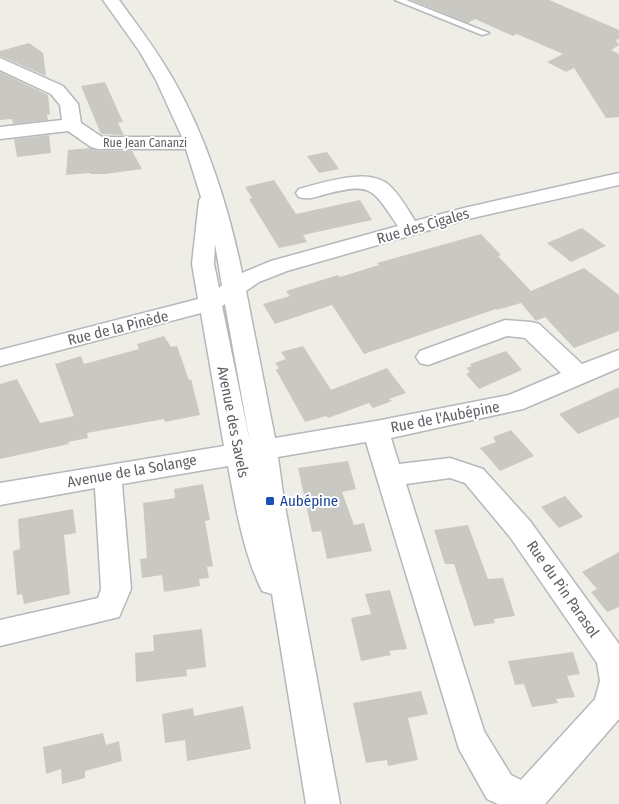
<svg xmlns="http://www.w3.org/2000/svg" width="619" height="804" font-family="'Fira Sans Condensed',sans-serif">
  <style>
    .building { fill: #cac8c2 }
    .lines { fill: none; stroke-linecap: round; stroke-linejoin: round }
    .service-casing { stroke: #b6b7bc; stroke-width: 3 }
    .minor-casing { stroke: #b6b7bc; stroke-width: 3 }
    .service { fill: #fff; fill-rule: evenodd }
    .minor { fill: #fff; fill-rule: evenodd }
    .transit-dot { fill: #1a4fb4; stroke: #fff; stroke-width: 2 }
    .labels { text-anchor: middle; dominant-baseline: central; stroke-width: 4; stroke-linejoin: round; paint-order: stroke }
    .far-street-label { font-size: 12px; fill: #5d6065; stroke: #fff }
    .street-label { font-size: 15px; fill: #5d6065; stroke: #fff }
    .transit-label { font-size: 15px; fill: #164399; stroke: #fff; text-anchor: start }
  </style>
  <rect width="100%" height="100%" fill="#efeee6"/>
  <path class="building" d="M411,0H549L619,30V39L616,40L619,45L611,50L619,54V117L606,118L574,68L566,72L547,62L563,54L517,34L513,36L475,19L468,23Z
    M29,43L43,53L46,76L0,56V51Z
    M0,72L48,95L50,114L47,115L48,120L13,124L12,119L0,120Z
    M105,82L123,122L118,123L124,135L101,134L81,86Z
    M49,135L51,153L17,157L14,139Z
    M90,148L98,151H132L142,169L105,174H90V173L66,175L68,150Z
    M327,152L339,169L319,173L307,156Z
    M274,180L296,214L360,200L372,220L303,235L307,242L279,248L249,199L252,198L245,187Z
    M582,228L606,246L571,262L547,243Z
    M481,234L501,255L498,256L531,291L584,268L619,295V331L574,348L545,317L536,321L521,303L497,310L496,309L364,354L332,305L275,324L263,304L290,296L286,291L338,275L340,277L379,265L377,263Z
    M164,336L171,347L177,346L189,380L191,379L200,415L165,422L164,419L87,433L88,438L68,442L69,444L0,459V384L17,379L40,423L74,416L55,364L81,356L84,364L139,349L137,344Z
    M303,346L331,390L387,368L406,393L389,399L392,401L373,408L369,403L328,418L326,416L305,422L276,370L279,368L275,363L286,359L281,352Z
    M506,351L522,370L479,389L466,374L470,372L466,368L472,366L470,364Z
    M619,387V417L578,434L559,414Z
    M511,430L534,456L500,471L480,448L496,442L493,437Z
    M348,461L356,489L342,492L354,525L364,523L372,551L327,559L321,531L312,532L298,468Z
    M203,484L210,520L205,521L213,566L207,567L209,578L199,579L200,586L164,592L162,575L142,578L140,559L147,558L143,503L175,498L174,489Z
    M565,496L583,517L559,528L541,507Z
    M73,509L76,533L64,535L70,594L24,604L22,594L17,595L13,551L20,549L18,519Z
    M468,525L488,579L503,578L515,616L494,619L495,623L474,626L454,564H445L434,530Z
    M619,552V607L607,612L591,592L597,589L582,572Z
    M390,590L407,649L389,651L391,655L361,661L351,618L371,614L365,594Z
    M202,629L206,667L186,670L187,676L136,682L135,653L154,651L153,635Z
    M573,652L580,674L567,676L575,697L556,699L558,703L532,707L524,684L515,685L508,661Z
    M421,691L428,714L408,718L418,760L388,766L387,760L366,763L353,703Z
    M243,706L251,749L187,761L185,740L165,743L162,714L193,708L194,716Z
    M103,733L106,745L119,741L122,761L85,771V778L62,784L61,769L46,774L43,747Z"/>
  <g class="lines">
    <g class="service-casing">
      <path id="service" d="M395,0H406L489,33L482,35Z"/>
    </g>
    <g class="minor-casing">
      <path id="minor" d="M103,0H119C138,26 157,51 173,79C206,136 229,208 242,273L271,261L398,226C372,189 373,182 326,194C316,197 308,200 299,197L296,193L299,189C323,183 369,166 390,186C400,195 408,210 415,221L464,208L619,173V185L468,219L287,271L259,282L246,291L275,438L376,421L509,395L561,373L525,338L507,336L428,365L420,363L416,357L420,351L505,320L531,322L539,324L582,364L619,350V368L523,409L391,438L399,464L450,458L483,469L530,521L619,644V719L545,804H498L487,799L459,749L366,442L278,457L284,501L340,804H306L272,594L262,591C243,552 236,508 228,466L122,484L131,589L119,617L0,646V620L98,598L101,589L95,488L0,505V483L224,446L201,313L0,366V350L198,299L192,264L199,201L201,197L186,149H98L91,147L68,131L0,139V127L62,120L60,105L51,94L0,70V58L63,86L78,104L81,123L102,137H182L156,80L140,52ZM215,244L222,285L219,288L214,264ZM225,304L250,442L222,306ZM450,478L465,483L510,537L597,663L600,681L595,699L521,780L511,775L484,731L406,484Z"/>
    </g>
    <use href="#service" class="service"/>
    <use href="#minor" class="minor"/>
  </g>
  <rect class="transit-dot" x="265" y="496" width="10" height="10" rx="2.5"/>
  <g class="labels">
    <g class="far-street-label">
      <text x="145" y="143">Rue Jean Cananzi</text>
    </g>
    <g class="street-label">
      <text transform="translate(423 226) rotate(-16)">Rue des Cigales</text>
      <text transform="translate(118 328) rotate(-14)">Rue de la Pinède</text>
      <text transform="translate(445 417) rotate(-11)">Rue de l'Aubépine</text>
      <text transform="translate(233 422) rotate(79)">Avenue des Savels</text>
      <text transform="translate(132 471) rotate(-10)">Avenue de la Solange</text>
      <text transform="translate(563 589) rotate(55)">Rue du Pin Parasol</text>
    </g>
    <g class="transit-label">
      <text x="280" y="501">Aubépine</text>
    </g>
  </g>
</svg>
